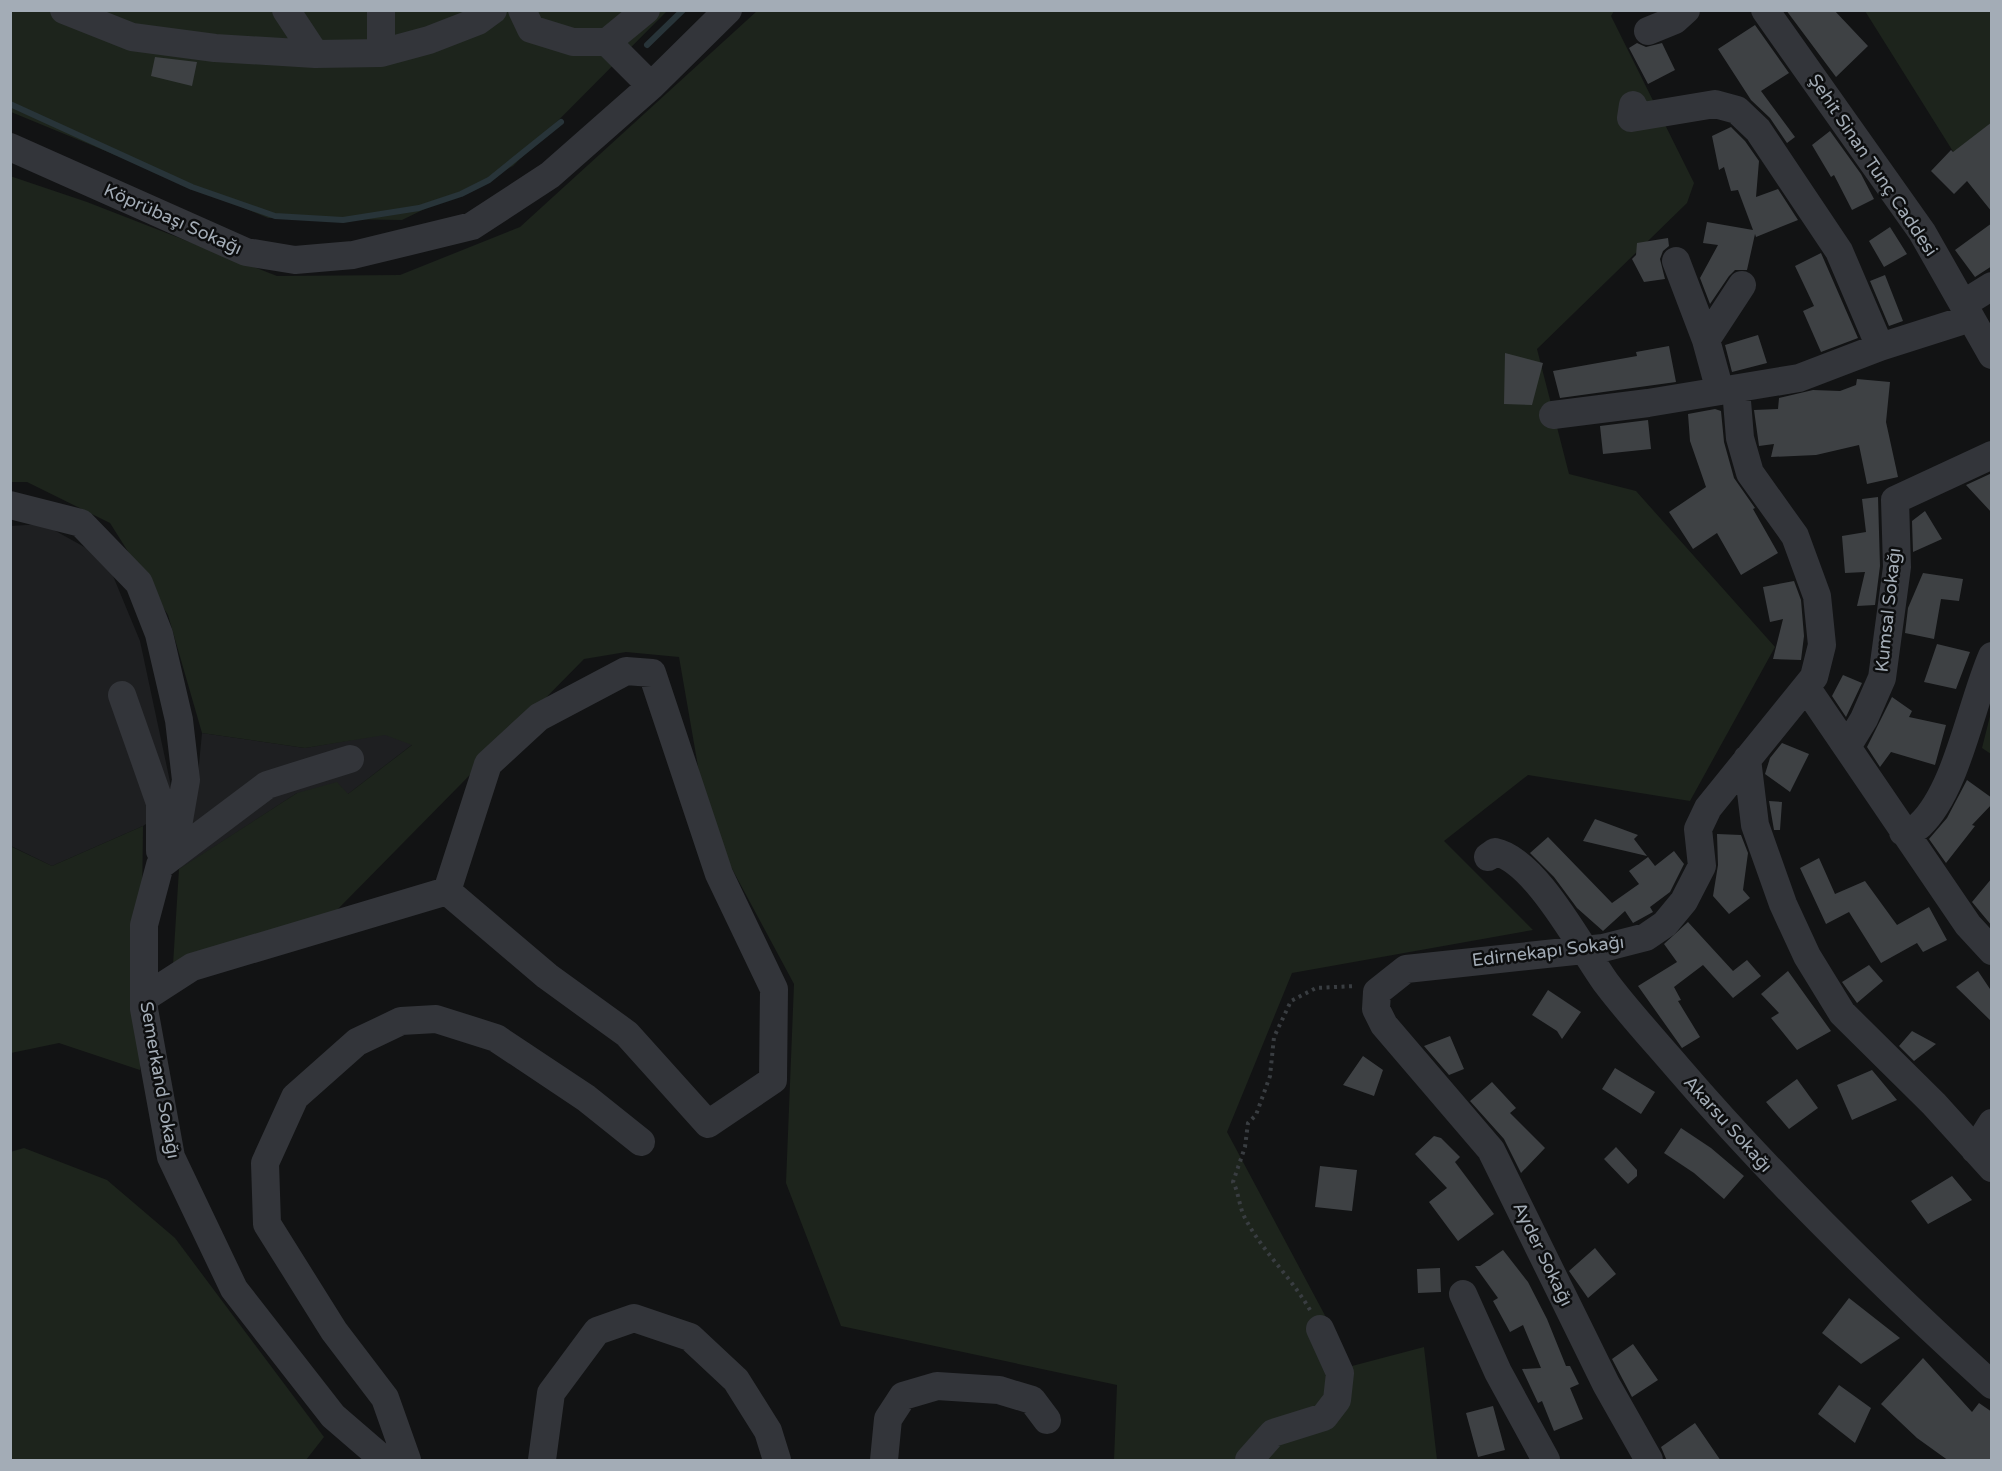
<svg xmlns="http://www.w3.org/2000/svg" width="2002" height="1471" font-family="'Varela Round',sans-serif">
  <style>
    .built { fill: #1e1f21 }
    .green { fill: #1d241c }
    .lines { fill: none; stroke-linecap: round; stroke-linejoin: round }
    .stream { stroke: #283439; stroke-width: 6 }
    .building { fill: #3e4144 }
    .path { stroke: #393d41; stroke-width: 4; stroke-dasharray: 3 4.5; stroke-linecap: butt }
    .minor { stroke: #33353a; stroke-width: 28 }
    .labels { text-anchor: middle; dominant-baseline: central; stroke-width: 5; stroke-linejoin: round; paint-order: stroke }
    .street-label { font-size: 18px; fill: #a3acb6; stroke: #0d0e0f }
  </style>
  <rect width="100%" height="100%" fill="#121314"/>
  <path class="built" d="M43,524L106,559L140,641L175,805L143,826L52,866L11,846L10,526Z
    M202,733L305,748L385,734L413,744L348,794L297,793L180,869L195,806Z"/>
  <path class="green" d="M10,11H667L513,166L402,220L268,218L11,112Z
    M757,11H1614L1611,16L1694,183L1687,203L1537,349L1569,474L1636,491L1775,647L1690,801L1528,775L1444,841L1533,930L1292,973L1227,1132L1352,1366L1424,1347L1437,1460H1114L1117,1385L841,1326L786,1183L794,984L708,824L679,657L626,652L584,659L337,910L173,965L179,869L297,793L337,782L348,794L412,745L385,735L305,748L202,733L168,615L110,523L27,482H11L10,176L87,202L277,276L400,275L520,227Z
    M1865,11H1991V131L1954,153Z
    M1991,712V754L1982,748Z
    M143,826L140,1070L59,1043L11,1053L10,846L52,866Z
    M24,1148L107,1180L175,1238L324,1437L306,1460H11L10,1152Z"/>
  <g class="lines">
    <path class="stream" d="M647,45L683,10
      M10,104L192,187L275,216L343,220L419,208L461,194L489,180L561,122"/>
  </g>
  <path class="building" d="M1786,10H1834L1868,46L1836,77Z
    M1755,25L1789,73L1761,91L1795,137L1787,143L1770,118L1751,100L1718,49Z
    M1637,43L1646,47L1662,43L1675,70L1648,84L1629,48Z
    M155,57L197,62L192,86L151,76Z
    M1992,122V212L1967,181L1954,194L1931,171L1951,150L1953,152Z
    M1731,127L1745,141L1759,161L1756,197L1778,189L1798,220L1756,237L1755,234L1747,270H1735L1729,276L1710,304L1700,278L1718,245L1703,243L1707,222L1753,230L1738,190L1731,191L1724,167L1719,170L1712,136Z
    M1830,131L1861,174L1874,199L1852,210L1834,175L1831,177L1812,145Z
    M1992,223V266L1975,277L1955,250Z
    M1890,227L1907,254L1884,267L1869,241Z
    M1668,238L1669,246L1663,251L1660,259L1665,279L1644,282L1632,259L1636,255L1637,243Z
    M1821,253L1858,338L1821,352L1803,311L1814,306L1795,266Z
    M1885,275L1903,321L1889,326L1870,281Z
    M1758,335L1767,363L1732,372L1725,345Z
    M1669,346L1676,382L1560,398L1553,371L1637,356L1636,352Z
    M1505,353L1543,363L1532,405L1504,404Z
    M1857,379L1890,382L1886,422L1898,477L1867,484L1859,445L1816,455L1771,457L1774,444L1759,446L1754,410L1778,409L1779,398L1813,390L1840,391L1856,385Z
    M1715,409L1721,411L1724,442L1734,478L1755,508L1753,509L1778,553L1741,575L1717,533L1693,549L1669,512L1706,487L1690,441L1688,414Z
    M1648,420L1651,449L1603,454L1600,426Z
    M1992,473V513L1966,485Z
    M1878,497L1880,566L1875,605L1857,606L1865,572L1845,573L1842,536L1866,532L1862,499Z
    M1925,511L1942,539L1913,552L1912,521Z
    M1923,573L1963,579L1959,601L1941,599L1934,639L1905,633L1908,608Z
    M1794,581L1801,600L1804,636L1801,660L1773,659L1783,619L1770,622L1763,587Z
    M1937,644L1970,652L1956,689L1924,682Z
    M1843,675L1862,683L1846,717L1832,696Z
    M1892,697L1912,711L1909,717L1946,725L1935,765L1891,752L1880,767L1867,747Z
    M1782,743L1809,754L1790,792L1765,774L1770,758Z
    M1967,780L1992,798V804L1972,825L1975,826L1946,863L1929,839L1947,818Z
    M1769,801L1782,802L1780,830H1774Z
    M1595,819L1638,835L1634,839L1647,856L1583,841Z
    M1717,834L1741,835L1748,853L1743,890L1750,898L1729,914L1713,896L1718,865Z
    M1548,837L1612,903L1639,884L1629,871L1648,857L1655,866L1674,851L1684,864L1670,892L1650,907L1653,912L1633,923L1625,911L1603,931L1577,908L1554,877L1530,853Z
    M1819,858L1835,894L1865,881L1897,925L1929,907L1947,940L1923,952L1917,943L1881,963L1849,912L1826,924L1800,868Z
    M1992,878V926L1972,902Z
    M1688,922L1733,971L1747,960L1761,976L1733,998L1703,965L1674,987L1681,1000L1678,1001L1700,1037L1682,1048L1638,986L1677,962L1664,944Z
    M1869,965L1883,981L1857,1003L1842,982Z
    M1788,971L1831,1031L1797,1050L1771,1018L1779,1013L1761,994Z
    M1978,971L1992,992V1022L1956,987Z
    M1548,990L1581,1012L1562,1039L1557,1031L1532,1015Z
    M1912,1031L1936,1044L1914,1061L1899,1046Z
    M1450,1036L1464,1069L1449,1075L1424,1046Z
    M1363,1056L1383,1070L1374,1096L1343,1085Z
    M1615,1068L1655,1092L1641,1114L1602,1089Z
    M1872,1070L1897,1100L1852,1120L1837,1085Z
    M1797,1079L1818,1108L1789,1129L1766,1102Z
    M1492,1082L1516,1108L1510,1113L1545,1148L1521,1173L1504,1139L1470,1101Z
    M1681,1128L1711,1148L1744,1176L1724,1199L1694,1173L1664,1153Z
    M1434,1136L1441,1138L1460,1157L1455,1162L1494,1214L1458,1241L1429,1202L1447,1188L1415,1154Z
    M1616,1147L1637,1170V1176L1628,1184L1604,1159Z
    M1320,1166L1357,1170L1352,1211L1315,1207Z
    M1952,1176L1972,1200L1928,1224L1911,1201Z
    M1595,1248L1616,1274L1588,1298L1569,1271Z
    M1503,1250L1528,1282L1547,1319L1566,1366H1570L1579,1384L1570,1388L1583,1419L1554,1431L1542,1401L1538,1403L1522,1369L1541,1368L1523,1325L1510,1332L1493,1301L1498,1298L1475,1266H1480Z
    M1440,1268L1441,1292L1418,1293L1417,1269Z
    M1849,1298L1900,1338L1861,1364L1822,1333Z
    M1633,1344L1658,1380L1632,1397L1612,1359Z
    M1923,1358L1972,1412L1979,1403L1992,1412V1461H1949L1917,1438L1881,1404Z
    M1839,1385L1871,1408L1855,1443L1818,1414Z
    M1493,1406L1505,1450L1478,1457L1466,1413Z
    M1695,1423L1721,1461H1667L1661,1447Z"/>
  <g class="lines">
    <path class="path" d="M1310,1310C1291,1277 1262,1251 1245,1218C1239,1207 1239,1193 1233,1182L1245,1147L1248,1123L1256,1115L1270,1076L1274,1037L1291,1001L1316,988L1356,986"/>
    <path class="minor" d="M64,10L132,37L215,48L315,54L381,53L429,40L478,21L493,10
      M286,10L315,54
      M381,10V53
      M522,10L531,29L573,42H607L646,10
      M1765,10L1922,232L1992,355
      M1648,31L1675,20L1686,10
      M607,42L651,86
      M10,147L246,252L295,260L353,255L472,226L550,175L651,86L728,10
      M1676,261L1706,340
      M1963,304L1992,286
      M1880,347L1971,318
      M1720,391L1706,340L1742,285
      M1553,415L1648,403L1799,378L1880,347L1839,251L1758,130L1737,110L1715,104L1631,118L1633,105
      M10,505L81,523L139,583L159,634L179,720L186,780L178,826L160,865L144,925V1009L171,1157L234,1289L333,1416L384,1460
      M626,671L652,673L719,874L774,989L773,1080L708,1124L627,1034L547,976L447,891L488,764L539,717Z
      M1806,687L1968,925L1992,951
      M122,695L160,803V851
      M1847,747L1864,719L1882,678L1897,567L1895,500L1992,455
      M1747,759L1755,825L1783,904L1807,956L1842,1013L1934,1104L1992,1168
      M1903,832C1908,830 1916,829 1920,825C1957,790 1971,704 1992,656
      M1488,857L1495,852C1536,860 1582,950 1607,984C1629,1013 1654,1040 1678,1068C1775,1181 1882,1285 1992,1385
      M162,864L267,785L350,759
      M144,998L192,967L447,891
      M1975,1150L1992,1123
      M1463,1294L1498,1372L1546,1460
      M407,1460L385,1398L334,1331L267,1224L265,1163L295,1097L357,1042L401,1021L436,1019L496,1038L586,1098L641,1142
      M542,1460L551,1393L597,1331L634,1318L690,1337L736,1380L768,1431L777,1460
      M884,1460L888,1419L903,1396L937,1386L999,1390L1032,1400L1047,1420
      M1249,1460L1273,1433L1324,1417L1337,1400L1340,1373L1320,1329
      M1649,1460L1606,1384L1491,1150L1384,1025L1376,1009L1377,992L1406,969L1603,948L1646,937L1665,924L1684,901L1702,866L1698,829L1708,808L1814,677L1822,645L1817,596L1795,536L1750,473L1740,438L1736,389"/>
  </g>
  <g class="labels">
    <g class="street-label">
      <text transform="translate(1873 165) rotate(56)">Şehit Sinan Tunç Caddesi</text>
      <text transform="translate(173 219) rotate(24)">Köprübaşı Sokağı</text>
      <text transform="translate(1888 610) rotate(-84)">Kumsal Sokağı</text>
      <text transform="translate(1548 951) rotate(-7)">Edirnekapı Sokağı</text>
      <text transform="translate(160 1080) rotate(80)">Semerkand Sokağı</text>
      <text transform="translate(1728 1124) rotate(48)">Akarsu Sokağı</text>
      <text transform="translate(1543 1254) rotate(64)">Ayder Sokağı</text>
    </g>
  </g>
  <rect width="2002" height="1471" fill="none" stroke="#a3acb6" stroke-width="24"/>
</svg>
